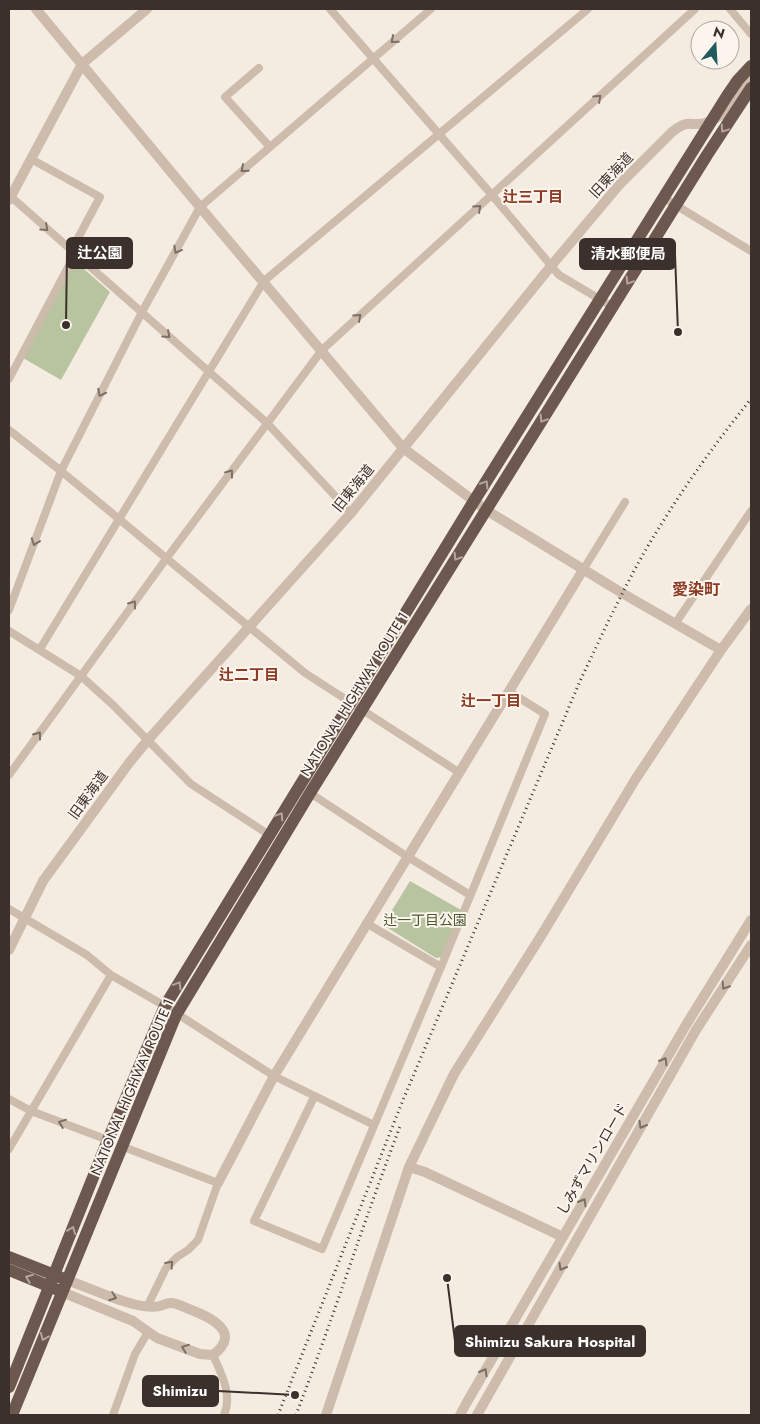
<svg xmlns="http://www.w3.org/2000/svg" width="760" height="1424" font-family="Jost,'Noto Sans JP',sans-serif">
  <style>
    .green { fill: #b8c4a0 }
    .lines { fill: none; stroke-linecap: round; stroke-linejoin: round }
    .minor { stroke: #cdbbac; stroke-width: 8 }
    .tertiary { stroke: #cdbbac; stroke-width: 10 }
    .trunk { stroke: #6c584f; stroke-width: 12 }
    .rail { stroke: #3b302b; stroke-width: 3; stroke-dasharray: 1 4; stroke-linecap: butt }
    .oneway { stroke: #7d6f65 }
    .oneway2 { stroke: #b4a69e }
    .labels { text-anchor: middle; dominant-baseline: central; stroke-width: 4; stroke-linejoin: round; paint-order: stroke }
    .street-label { font-size: 14px; fill: #3b302b; stroke: #fbf5ee }
    .park-label { font-size: 14px; fill: #4a5a2e; stroke: #fbf5ee }
    .neighbourhood-label { font-size: 15px; font-weight: bold; fill: #8c3b22; stroke: #fbf5ee }
    .quarter-label { font-size: 16px; font-weight: bold; fill: #8c3b22; stroke: #fbf5ee }
    .leader { fill: none; stroke: #3b302b; stroke-width: 2 }
    .callout-dot { fill: #3b302b; stroke: #fbf5ee; stroke-width: 2 }
    .callout { fill: #3b302b; stroke: #3b302b; stroke-width: 2 }
    .callout-label { font-size: 15px; text-anchor: middle; font-weight: bold; fill: #fff }
  </style>
  <rect width="100%" height="100%" fill="#f4ebe1"/>
  <path class="green" d="M75,261L110,292L61,380L23,358Z
    M410,881L461,910L442,957L436,958L383,925Z"/>
  <g class="lines">
    <path class="minor" d="M330,9L492,195L559,275L613,307
      M730,9L751,34
      M259,68L225,97L270,147
      M31,159L100,197L71,251
      M9,195L267,423L351,513
      M664,198L751,251
      M9,379L75,254
      M9,430L61,471L305,673L460,773
      M583,570L625,502
      M9,610L61,471L142,312L200,207L431,9
      M675,624L751,511
      M9,631L81,676L113,705L191,784L271,836
      M40,649L264,281L588,9
      M9,775L166,559L322,350L695,9
      M310,793L408,857L470,895
      M9,909L87,955L111,975L165,1006L274,1076L374,1125
      M366,923L441,967
      M314,1097L254,1221L322,1249L441,967L545,714L510,692
      M9,1099L31,1111L108,1140
      M121,1146L218,1183L198,1240L188,1250L177,1257L166,1268L147,1307
      M9,1149L111,975
      M213,1355C221,1373 233,1395 224,1415
      M113,1415L135,1354L148,1332"/>
    <path class="tertiary" d="M36,9L200,207L403,448L486,510L622,593L721,650
      M9,200L82,64L147,9
      M9,950L43,881L129,763L147,741L351,513L551,266L619,185L672,132C690,118 688,127 705,123C726,117 736,98 748,82L751,81
      M409,1167L425,1172L563,1237
      M218,1183L274,1076L583,570
      M62,1292L133,1321L157,1338L200,1354L213,1355C243,1332 210,1317 189,1309C184,1307 177,1303 171,1303C167,1303 163,1305 160,1306C152,1308 141,1306 133,1304C110,1298 89,1288 67,1280
      M326,1415L409,1167L454,1074L541,936L635,780L721,650L751,609
      M460,1415L467,1402L686,1025L751,920
      M477,1415L696,1030L751,945"/>
    <path class="trunk" d="M9,1257L62,1278
      M9,1270L58,1290
      M9,1387L108,1140L165,1006L474,501L727,96L738,80L751,66
      M12,1415L176,1015L310,793L707,155L751,88"/>
    <path class="rail" d="M278,1415L403,1100L580,681C601,637 621,593 645,551C676,498 712,447 751,399
      M296,1415C333,1319 364,1220 401,1124"/>
  </g>
  <defs><path id="oneway-chevron" d="M-2-3.5L2.5 0L-2 3.5" fill="none" stroke-width="1.6" stroke-linecap="round" stroke-linejoin="round" transform="scale(1.25)"/></defs>
  <g class="oneway">
    <use href="#oneway-chevron" transform="translate(394 40) rotate(140)"/>
    <use href="#oneway-chevron" transform="translate(598 98) rotate(-43)"/>
    <use href="#oneway-chevron" transform="translate(244 169) rotate(139)"/>
    <use href="#oneway-chevron" transform="translate(478 208) rotate(-42)"/>
    <use href="#oneway-chevron" transform="translate(45 228) rotate(42)"/>
    <use href="#oneway-chevron" transform="translate(177 250) rotate(119)"/>
    <use href="#oneway-chevron" transform="translate(358 317) rotate(-42)"/>
    <use href="#oneway-chevron" transform="translate(167 335) rotate(42)"/>
    <use href="#oneway-chevron" transform="translate(101 393) rotate(117)"/>
    <use href="#oneway-chevron" transform="translate(230 473) rotate(-53)"/>
    <use href="#oneway-chevron" transform="translate(35 542) rotate(110)"/>
    <use href="#oneway-chevron" transform="translate(133 604) rotate(-54)"/>
    <use href="#oneway-chevron" transform="translate(38 735) rotate(-54)"/>
    <use href="#oneway-chevron" transform="translate(725 986) rotate(123)"/>
    <use href="#oneway-chevron" transform="translate(664 1061) rotate(-60)"/>
    <use href="#oneway-chevron" transform="translate(62 1123) rotate(-159)"/>
    <use href="#oneway-chevron" transform="translate(642 1125) rotate(120)"/>
    <use href="#oneway-chevron" transform="translate(583 1202) rotate(-60)"/>
    <use href="#oneway-chevron" transform="translate(170 1264) rotate(-48)"/>
    <use href="#oneway-chevron" transform="translate(562 1267) rotate(120)"/>
    <use href="#oneway-chevron" transform="translate(113 1297) rotate(20)"/>
    <use href="#oneway-chevron" transform="translate(185 1348) rotate(-159)"/>
    <use href="#oneway-chevron" transform="translate(484 1372) rotate(-60)"/>
  </g>
  <g class="oneway2">
    <use href="#oneway-chevron" transform="translate(724 129) rotate(124)"/>
    <use href="#oneway-chevron" transform="translate(629 281) rotate(122)"/>
    <use href="#oneway-chevron" transform="translate(543 419) rotate(122)"/>
    <use href="#oneway-chevron" transform="translate(485 484) rotate(-58)"/>
    <use href="#oneway-chevron" transform="translate(457 557) rotate(122)"/>
    <use href="#oneway-chevron" transform="translate(280 816) rotate(-58)"/>
    <use href="#oneway-chevron" transform="translate(178 985) rotate(-59)"/>
    <use href="#oneway-chevron" transform="translate(72 1230) rotate(-68)"/>
    <use href="#oneway-chevron" transform="translate(29 1278) rotate(-158)"/>
    <use href="#oneway-chevron" transform="translate(44 1337) rotate(112)"/>
  </g>
  <g class="labels">
    <g class="street-label">
      <text transform="translate(611 175) rotate(-47)">旧東海道</text>
      <text transform="translate(353 488) rotate(-51)">旧東海道</text>
      <text transform="translate(354 694) rotate(-58)">NATIONAL HIGHWAY ROUTE 1</text>
      <text transform="translate(88 795) rotate(-54)">旧東海道</text>
      <text transform="translate(132 1087) rotate(-67)">NATIONAL HIGHWAY ROUTE 1</text>
      <text transform="translate(592 1159) rotate(-60)">しみずマリンロード</text>
    </g>
    <g class="park-label">
      <text x="425" y="920">辻一丁目公園</text>
    </g>
    <g class="neighbourhood-label">
      <text x="533" y="197">辻三丁目</text>
      <text x="249" y="675">辻二丁目</text>
      <text x="491" y="701">辻一丁目</text>
    </g>
    <g class="quarter-label">
      <text x="696" y="589">愛染町</text>
    </g>
  </g>
  <path class="leader" d="M66 325L67 253M678 332L675 254M447 1278L455 1341M295 1395L218 1391"/>
  <g class="callout-dot">
    <circle cx="66" cy="325" r="5"/>
    <circle cx="678" cy="332" r="5"/>
    <circle cx="447" cy="1278" r="5"/>
    <circle cx="295" cy="1395" r="5"/>
  </g>
  <g class="callout">
    <rect x="67" y="238" width="65" height="30" rx="5"/>
    <rect x="580" y="239" width="95" height="30" rx="5"/>
    <rect x="455" y="1326" width="190" height="30" rx="5"/>
    <rect x="143" y="1376" width="75" height="30" rx="5"/>
  </g>
  <g class="callout-label">
    <text x="100" y="258">辻公園</text>
    <text x="628" y="259">清水郵便局</text>
    <text x="550" y="1347">Shimizu Sakura Hospital</text>
    <text x="180" y="1396">Shimizu</text>
  </g>
  <rect width="760" height="1424" fill="none" stroke="#3b302b" stroke-width="20"/>
  <g transform="translate(715 45) rotate(18)"><circle r="24" fill="#fbf5ee" stroke="#aea6a0"/>
  <path d="M0-4L9 19L0 12L-9 19Z" fill="#1f5a5e"/>
  <text y="-8" font-size="14" font-weight="bold" text-anchor="middle" fill="#3b302b">N</text>
  </g>
</svg>
